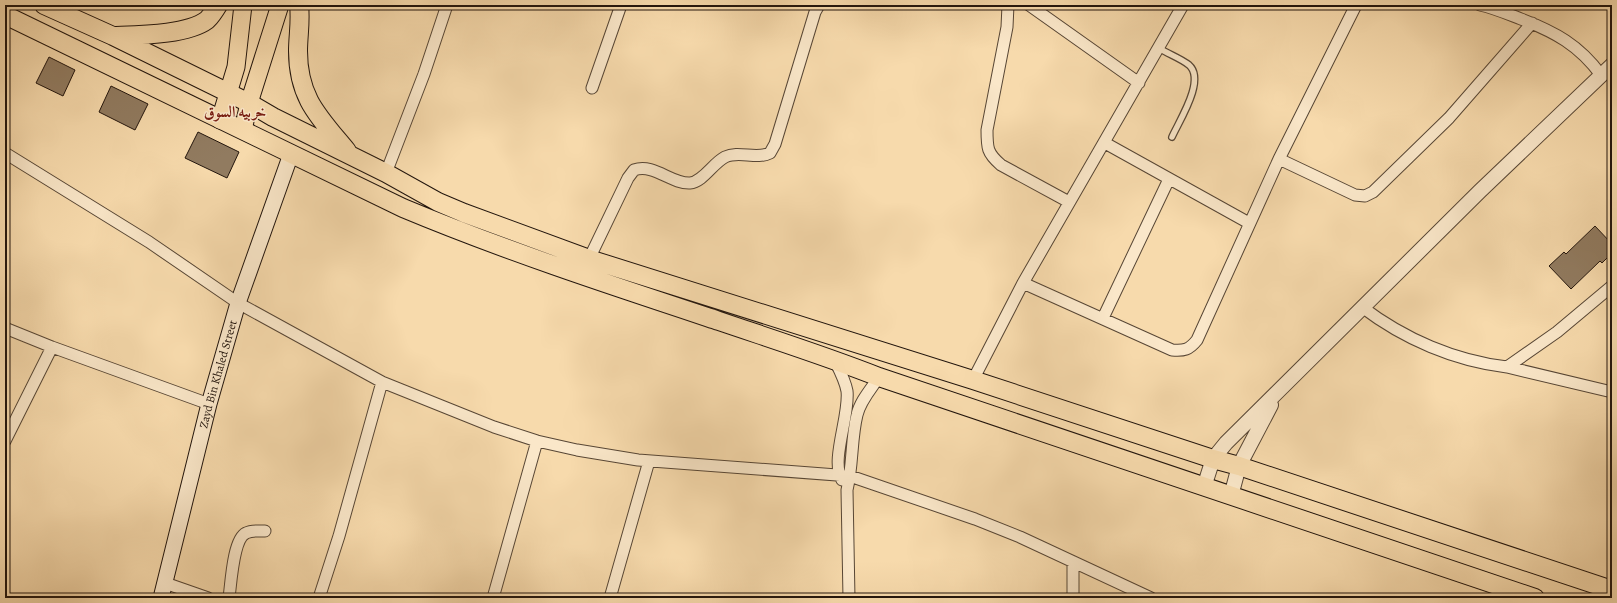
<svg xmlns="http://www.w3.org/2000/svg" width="1617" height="603" font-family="Alegreya,Amiri,serif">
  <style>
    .building { fill: #917b60; stroke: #22150d }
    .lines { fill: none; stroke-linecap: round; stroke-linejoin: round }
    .service-casing { stroke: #574635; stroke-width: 8 }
    .minor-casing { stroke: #574635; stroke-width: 13 }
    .tertiary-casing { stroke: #574635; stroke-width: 16 }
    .secondary-casing { stroke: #22150d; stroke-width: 17 }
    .primary-casing { stroke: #22150d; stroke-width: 19 }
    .trunk-casing { stroke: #22150d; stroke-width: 20 }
    .service { stroke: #fae7c9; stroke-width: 5.5 }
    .minor { stroke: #fae7c9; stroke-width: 11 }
    .tertiary { stroke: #fae7c9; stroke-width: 14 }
    .secondary { stroke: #fae7c9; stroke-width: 15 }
    .primary { stroke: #f7daac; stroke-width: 17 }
    .trunk { stroke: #f7daac; stroke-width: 18 }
    .labels { text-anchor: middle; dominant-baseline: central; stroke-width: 3; stroke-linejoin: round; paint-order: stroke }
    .street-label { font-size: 12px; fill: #22150d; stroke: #fae7c9 }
    .district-label { font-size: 16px; font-weight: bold; fill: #7a1f14; stroke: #fae7c9 }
  </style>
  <rect width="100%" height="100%" fill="#f7daac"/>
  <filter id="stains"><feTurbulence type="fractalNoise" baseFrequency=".005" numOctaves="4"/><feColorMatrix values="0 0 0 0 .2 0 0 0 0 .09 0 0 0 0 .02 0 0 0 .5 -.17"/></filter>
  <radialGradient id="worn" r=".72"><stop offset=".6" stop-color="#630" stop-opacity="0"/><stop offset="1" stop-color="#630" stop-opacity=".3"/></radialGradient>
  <path class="building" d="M49,57L75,70L63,96L36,83Z
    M111,86L148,104L135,130L99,112Z
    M198,132L239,152L227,178L185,158Z
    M1595,226L1612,244V253L1602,263L1600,261L1571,289L1549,266L1564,252L1566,254Z"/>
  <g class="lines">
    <g class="service-casing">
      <path id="service" d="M1159,48C1168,54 1180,58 1189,65C1206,80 1179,121 1172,137"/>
    </g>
    <g class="minor-casing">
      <path id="minor" d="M1008,5L1007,27L987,130C987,148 987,153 1001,165L1069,202
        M1029,5L1139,83
        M1480,5C1494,8 1508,14 1521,19C1555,32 1579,45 1601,75
        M592,88L621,5
        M1105,143L1249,223
        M5,153L149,242L238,303L382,382L494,427L537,441L577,450L638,460L850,476L975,519L1020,537L1151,598
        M1279,159L1355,195L1365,196L1373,192L1449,118L1532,23
        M386,173L424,74L447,5
        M589,259L628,178L634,170C654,163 671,184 690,183C703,182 713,163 725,157C739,150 756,160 770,153L775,144L815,12L819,5
        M1023,283L1172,350C1184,351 1189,350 1197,340L1279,159L1356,5
        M1362,307C1404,339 1455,361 1507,367L1557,332L1612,286
        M1103,318L1169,179
        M5,328L52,347L209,404
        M834,359C839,369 845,380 847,391C850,415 830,461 842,480
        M1507,367L1612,392
        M973,380L1023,283L1183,5
        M5,441L52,347
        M165,583L208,598
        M229,598C231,584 233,539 246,533C252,530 258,531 265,531
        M319,598L339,536L382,382
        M493,598L537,441
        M610,598L649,461
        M849,598L847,490C853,465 851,439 857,415C860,401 871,389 879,377
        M1073,598V562"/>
    </g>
    <g class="tertiary-casing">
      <path id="tertiary" d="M1204,487L1213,459L1226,443L1480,191L1612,65
        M1231,496L1239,466L1271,405"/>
    </g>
    <g class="secondary-casing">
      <g id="secondary">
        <path id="s1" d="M161,598L209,404L238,303L291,154"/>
      </g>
    </g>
    <g class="primary-casing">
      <path id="primary" d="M220,120L236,67L243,5
        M243,130L249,103L280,5"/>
    </g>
    <g class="trunk-casing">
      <path id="trunk" d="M44,5L113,36L249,103L273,117L386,173L438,202L464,213L589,259L973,380L1213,459L1239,466L1612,590
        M299,5C301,21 298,36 298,51C298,98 319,117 347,151
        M5,15L403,208C506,251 613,286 719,321C772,339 826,356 879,377L1535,598
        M113,36C138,35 187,35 207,20C211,16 215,10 218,5"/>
    </g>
    <use href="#service" class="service"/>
    <use href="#minor" class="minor"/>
    <use href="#tertiary" class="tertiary"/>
    <use href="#secondary" class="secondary"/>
    <use href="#primary" class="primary"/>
    <use href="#trunk" class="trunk"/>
  </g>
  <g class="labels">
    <g class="street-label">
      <text stroke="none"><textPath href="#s1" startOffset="231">Zayd Bin Khaled Street</textPath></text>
    </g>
    <g class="district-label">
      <text x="235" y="112">خربیه السوق</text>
    </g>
  </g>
  <rect width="1617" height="603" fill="none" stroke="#f7daac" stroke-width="20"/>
  <rect x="6" y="6" width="1605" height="591" fill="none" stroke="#22150d" stroke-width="2"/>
  <rect x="10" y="10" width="1597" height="583" fill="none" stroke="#22150d"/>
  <rect width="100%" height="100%" filter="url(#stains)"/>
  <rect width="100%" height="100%" fill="url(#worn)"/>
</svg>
